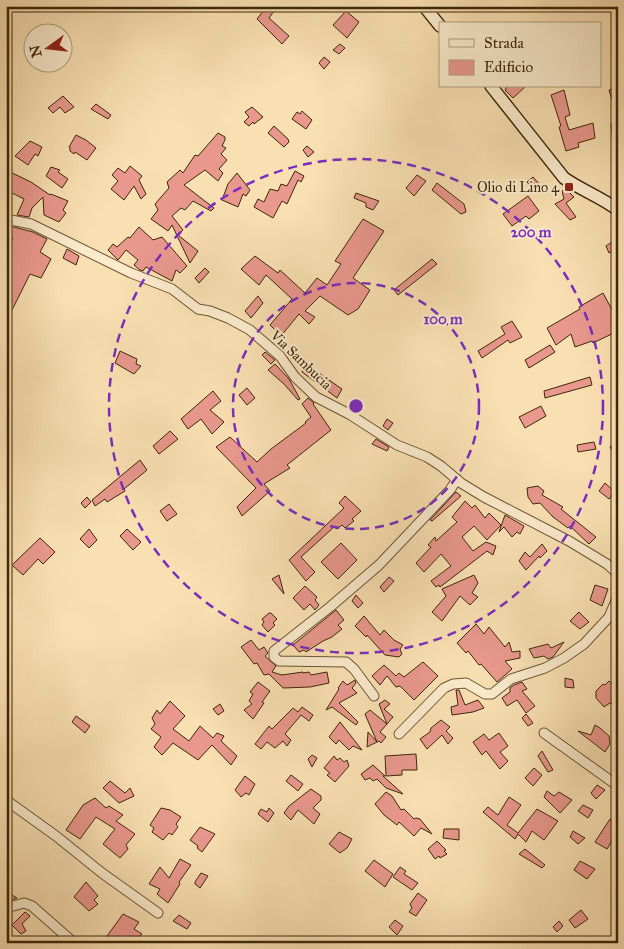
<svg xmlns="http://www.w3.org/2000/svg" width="624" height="949" font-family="'IM FELL Great Primer',serif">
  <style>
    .building { fill: #e9988e; stroke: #3d2709 }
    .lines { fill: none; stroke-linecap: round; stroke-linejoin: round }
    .street-casing { stroke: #6c5533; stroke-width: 11 }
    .secondary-casing { stroke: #3d2709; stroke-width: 14 }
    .street { stroke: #fbebcd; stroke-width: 9 }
    .secondary { stroke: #fbebcd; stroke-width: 11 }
    .ring { fill: none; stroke: #7b2cbf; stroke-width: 2.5; stroke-dasharray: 9 6 }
    .poi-dot { fill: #8f2418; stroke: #fbebcd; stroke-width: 2 }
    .labels { text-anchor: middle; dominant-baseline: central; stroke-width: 4; stroke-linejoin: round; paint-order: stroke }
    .poi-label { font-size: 14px; fill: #3d2709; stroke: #fbebcd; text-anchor: end }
    .street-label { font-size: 14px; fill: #3d2709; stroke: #fbebcd }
    .centre { fill: #7b2cbf; stroke: #fbebcd; stroke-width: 2.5 }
    .ring-label { font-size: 15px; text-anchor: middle; font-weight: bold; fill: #7b2cbf; stroke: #fbebcd; stroke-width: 4; stroke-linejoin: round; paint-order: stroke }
  </style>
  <rect width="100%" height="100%" fill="#f9e0b2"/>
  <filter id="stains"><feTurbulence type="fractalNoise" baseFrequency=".004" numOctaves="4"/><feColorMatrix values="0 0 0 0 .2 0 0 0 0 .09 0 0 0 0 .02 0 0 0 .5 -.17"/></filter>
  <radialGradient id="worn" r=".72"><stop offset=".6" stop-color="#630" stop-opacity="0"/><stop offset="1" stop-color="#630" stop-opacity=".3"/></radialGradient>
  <path class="building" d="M267,6L274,11L269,18L289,36L282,44L257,19Z
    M346,11L359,22L347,38L333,25Z
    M340,44L345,48L339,54L333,50Z
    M324,57L330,62L324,69L319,63Z
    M507,86H526L513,98L505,90Z
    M618,87V113H616L609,90Z
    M564,90L570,115L565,117L569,130L593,123L595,138L578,143L579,147L566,151L559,127L561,126L551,95Z
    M63,96L74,107L65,113L60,107L53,113L48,108Z
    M96,104L111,115L108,119L91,109Z
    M252,107L263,117L254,124L253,122L249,126L244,122L249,117L245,112Z
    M302,111L312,120L306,129L292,119L297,112L300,114Z
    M618,122V148H613L611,124Z
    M274,126L288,139L289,142L284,147L268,133Z
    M218,133L225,137V140L222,146L226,148L221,154L227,160L219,169L223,173L218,181L205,170L184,185L214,208L211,211L193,201L185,210L181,208L172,216L183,230L178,235L198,251L190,263L172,225L168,231L151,219L158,210L155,204L169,188L167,182L180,170L183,173L195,155L198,156Z
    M76,135L86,140L96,148L87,160L75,152L74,154L70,151V147H69Z
    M30,141L42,147L38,156L35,154L28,165L15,156Z
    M307,146L314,152L308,157L303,150Z
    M130,166L142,176L139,180L146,194L141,199L134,186L124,200L111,189L118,181L112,175L118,168L125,173Z
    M51,167L60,170L58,172L68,179L62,188L46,176Z
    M6,170L31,182L50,195L51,194L68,201L63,210L66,213L59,222L44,215L43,197L32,208L29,217L17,215L24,199L6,190Z
    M295,171L304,176L301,182L298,180L287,204L282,201L273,218L254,207L258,199L264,202L270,189L278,191L281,184L287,186Z
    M237,173L250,190L246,196L243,194L238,207L222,200L228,184Z
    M417,175L426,181L414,196L406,188Z
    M533,177L540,185L534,190L527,182Z
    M437,183L464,204L466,212L461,214L432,190Z
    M566,189L574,197L566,203L576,217L570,220L555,204L564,199L562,191Z
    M356,193L379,201L373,210L366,207V203L354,198Z
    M528,196L539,211L529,219L526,216L512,226L503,214Z
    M363,219L384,231L353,278L370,290L358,309L348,315L320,296L305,311L315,317L309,324L299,314L281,336L270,325L292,299L266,275L259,285L241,269L255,256L278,273L280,270L305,293L317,278L327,285L341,264L335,261Z
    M6,225L33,232L47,239L40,252L51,259L41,278L30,274L6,322V253L13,238L6,234Z
    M139,227L153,240L162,237L187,266L180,273L176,270L172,281L146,267L143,271L140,270L134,265L138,260L126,250L118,260L108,250L113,244L117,247L128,237L130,238Z
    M612,242L615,250L609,253L606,246Z
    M67,249L79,256L76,265L63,258Z
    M432,259L437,264L398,295L394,290Z
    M205,268L209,272L199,283L195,278Z
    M603,293L618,321V331L593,343L592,341L575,347L571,334L556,345L547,328L580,309L579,307Z
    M258,296L263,303L251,318L245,311Z
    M512,321L522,337L510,343L508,340L482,358L478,351L505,334L501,327Z
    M550,345L555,352L529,368L525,360Z
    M120,351L137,359L136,364L141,366L134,374L115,363Z
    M265,352L275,360L271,364L262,355Z
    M275,364L289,379L300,399L298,400L284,384L268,370Z
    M306,364L342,389L337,398L302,372Z
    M590,377L592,385L545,398L544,391Z
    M247,388L255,398L247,405L239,395Z
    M213,391L221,401L210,410L224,422L212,434L201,419L188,429L181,419Z
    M308,398L314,403L313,404L331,430L287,465L290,468L264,484L270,491L242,516L237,507L256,488L216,447L230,437L257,462L271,449L306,423L305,422L311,417L302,404Z
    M541,406L546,416L525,428L519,417Z
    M387,419L393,423L388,430L383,426Z
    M170,431L178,439L159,454L153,446Z
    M376,439L389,447L387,451L372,444Z
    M594,442L596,449L578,452L577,445Z
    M618,442V460L610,447Z
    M140,460L147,470L124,489L125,491L107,502L105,499L95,506L92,500Z
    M605,483L615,492L609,499L599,491Z
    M538,486L544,491L542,495L563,507L561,509L596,537L589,544L570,526L568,528L553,517L540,503L533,504L528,497L527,488Z
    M456,492L461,496L432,521L430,520Z
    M345,496L361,511L352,519L354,521L345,528L342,525L337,529L334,527L301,557L315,572L306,581L289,560L344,508L339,503Z
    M87,497L91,502L85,508L81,503Z
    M465,501L472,508L475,505L485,518L489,513L501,525L487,540L474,526L462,537L473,551L486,542L496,546L493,555L487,551L440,587L439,585L436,587L431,581L451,566L441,554L424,572L416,563L431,547L428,545L435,537L436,541L457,522L452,517Z
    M169,504L177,514L167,521L160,511Z
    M505,515L524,526L520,534L517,532L512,537L504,527L499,532Z
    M89,529L97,540L89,548L80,539Z
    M127,529L141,542L133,550L120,536Z
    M40,538L55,552L43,564L38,559L23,575L12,565Z
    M341,543L357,560L338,579L321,562Z
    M542,544L547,551L540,558L539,556L526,570L519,561L525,552L530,557Z
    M279,575L284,594L272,579Z
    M474,575L478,583L472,593L478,597L470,605L460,596L442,621L432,612L446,596L442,589Z
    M389,577L394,581L384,592L380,587Z
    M595,585L608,589L602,606L590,600Z
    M305,586L317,597L315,600L319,605L315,610L310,604L304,610L293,598Z
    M356,595L363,603L358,608L352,601Z
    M336,610L344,620L338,625L342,629L332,637L323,641L306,652L304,650L299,652L293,645Z
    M579,612L589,622L580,629L570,621Z
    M269,613H271L277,619L273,623L275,625L268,632L262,625L264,622L262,619Z
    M364,616L380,635L384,630L394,640L403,645L400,649L402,654L399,657L385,655L367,635L366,637L355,626Z
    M476,624L484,634L489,627L505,647L509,642L512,652L520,651V658L505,661L512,669L497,682L481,664L479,665L468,651L466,653L457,643Z
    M251,640L259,650L264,647L268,653L265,656L276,666L272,672L282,675L303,672V673L309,672L311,675L327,672L329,683L310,687L283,688L269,674L264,675L257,663L254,664L241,647Z
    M564,642L553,657L548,659L544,656L534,658L529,649L548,644L551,648Z
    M423,662L438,676L414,700L400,686L396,687L387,676L380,685L372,676L384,665L396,676L399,673L404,677Z
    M565,678L573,680L574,688L565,687Z
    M355,680L356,683L352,688L357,693L339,703L358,722L356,725L332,707L326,710L339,689L338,688L343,681L347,685Z
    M609,681L618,690V698L613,704L610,703L604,707L596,698V691L603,684L605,685Z
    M258,682L270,691L262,702L264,703L253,719L244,710L252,704L249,701L253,694L250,692Z
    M522,682L527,689L522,691L535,706L526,713L517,700L507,706L502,698L510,692V688L514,685Z
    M456,690H459L465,705L478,700L484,708L473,712L452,715L451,707L458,705Z
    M385,700L390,704L384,709L393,717L387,724L379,704Z
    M170,701L185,716L173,729L189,741L200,726L213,738L217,733L224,736L221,741L237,756L231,765L212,745L198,760L173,743L162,755L154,747L161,737L151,729L155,724L152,718L157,710L160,714Z
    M220,704L224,711L218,715L213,709Z
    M302,707L313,715L309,721L301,715L285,734L291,740L287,746L283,741L275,748L267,742L261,749L255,744L269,726L272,729L293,708L298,712Z
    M370,710L387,724L380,732L386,737L381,743L379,741L367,747L368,732L377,742L365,714Z
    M526,714L533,723L528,726L522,718Z
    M76,716L90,726L85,733L72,722Z
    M441,720L450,727L446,731L453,738L448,744L442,735L427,749L420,739L430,732L431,728Z
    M340,722L362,750L353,746L349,750L339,740L336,744L329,737Z
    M595,725L600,728L609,736L610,744L605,752L578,731L591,735Z
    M499,733L508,746L500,752L508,761L500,769L486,751L482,755L473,742L484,734L489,740Z
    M542,751L553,770L548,772L538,756Z
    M416,754L417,770H402V775L386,776L385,756Z
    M312,755L317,758L312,767L308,759Z
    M334,756L337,760L340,758L344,762L347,760L349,766L335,782L327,775L330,773L324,768Z
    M373,765L385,776H383L403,794L386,788L377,779L373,781L370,778L365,780L361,774Z
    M534,768L542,775L533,786L525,778Z
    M291,775L303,784L298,791L286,781Z
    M245,776L255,784L249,795L246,793L241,797L235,790Z
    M110,781L125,793L130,788L134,796L119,803L103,788Z
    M597,785L605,790L596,799L591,793Z
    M311,789L321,796V800L313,808L320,814L314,824L298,810L291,820L284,813L289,806Z
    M547,791L554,796L559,792L572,800L560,813L544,797Z
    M386,792L392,796L401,810L404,809L414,819L416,818L420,819L432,834L421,828L414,836L399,822L397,825L384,815L375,804Z
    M509,797L521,805L507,825L518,833L537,809L558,821L544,840L532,831L526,842L518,834L515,839L483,812L488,807L498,815Z
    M95,798L106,808L109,806L123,815L116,821L135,834L126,845L128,849L120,858L103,844L115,829L96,817L80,839L66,830L83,805Z
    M583,805L593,810L588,818L578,811Z
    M161,808L170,810L181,817L176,824L178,827L172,835L169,833L163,840L152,832L154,828L150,825Z
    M269,808L274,813L268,822L258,814L261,809L267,812Z
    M610,819L618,825V831L607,849L595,842Z
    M200,827L215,834L202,852L197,848L198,846L190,840Z
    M444,829H459V840L443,838Z
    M573,831L585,838L578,844L570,837Z
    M339,832L352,839L347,848L340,853L329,844Z
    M437,841L446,850L444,851L447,854L440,858L439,856L435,859L428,849Z
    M525,849L545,865L542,868L519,854Z
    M180,859L191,865L179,882L180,884L168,903L157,894L160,889L149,884L160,867L169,878Z
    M374,860L393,874L385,887L365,871Z
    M580,861L595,869L587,879L574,870Z
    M400,867L406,871L404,874L418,883L412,890L393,877Z
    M201,873L208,876L200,888L195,884V882Z
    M86,882L98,896L94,900L98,904L89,911L74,897Z
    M6,891L17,898L9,901L6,899Z
    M418,893L427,900L416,916L409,912L412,908L410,904Z
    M581,910L588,919L575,928L569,920Z
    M25,912L30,916L22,924L26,931L21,934L12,925Z
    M123,914L139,922L134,929L142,934L132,943H119L115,940L112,942L107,936Z
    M179,915L191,923L187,929L173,921Z
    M395,920L403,926L397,935L389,927Z
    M559,921L563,926L557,932L553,927Z"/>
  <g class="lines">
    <g class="street-casing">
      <path id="street" d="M6,219L31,224L131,273L172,289L198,309L210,311L228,318L250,330L280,356L295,377L316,397L349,414L397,445L427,457L441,466L461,483L484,497L569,541L607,564L618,574
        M374,696L354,669L346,662L279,661L274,657V651L330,607L379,565L450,490L457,479
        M544,733L618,786
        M399,734L444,688L453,684L466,683L485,694H492L511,679L545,668L564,658L584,644L609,617L618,596
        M6,800L56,836L102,873L158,913
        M6,908L24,903L32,906L74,943"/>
    </g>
    <g class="secondary-casing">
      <path id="secondary" d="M424,6L440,26
        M491,86L564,178C581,190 601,197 618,210"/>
    </g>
    <use href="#street" class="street"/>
    <use href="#secondary" class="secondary"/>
  </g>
  <g class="ring">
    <circle cx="356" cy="406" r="123"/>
    <circle cx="356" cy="406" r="247"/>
  </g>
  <rect class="poi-dot" x="564" y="182" width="10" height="10" rx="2.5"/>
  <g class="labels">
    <g class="poi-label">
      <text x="559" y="187">Olio di Lino 4</text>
    </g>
    <g class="street-label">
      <text transform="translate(301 360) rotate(44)">Via Sambucia</text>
    </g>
  </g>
  <circle cx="356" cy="406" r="8" class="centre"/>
  <g class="ring-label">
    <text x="531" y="237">200 m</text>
    <text x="443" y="324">100 m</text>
  </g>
  <rect width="624" height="949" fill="none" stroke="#f9e0b2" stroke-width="25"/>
  <rect x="8" y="8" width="609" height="934" fill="none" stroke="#3d2709" stroke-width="2.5"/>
  <rect x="12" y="12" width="599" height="924" fill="none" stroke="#3d2709"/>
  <rect x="439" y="22" width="162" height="65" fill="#fbebcd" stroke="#af9d7f"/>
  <rect x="449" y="39" width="25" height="8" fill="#fbebcd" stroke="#af9d7f"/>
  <text x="484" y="48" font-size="15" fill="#3d2709">Strada</text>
  <rect x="449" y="60" width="25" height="15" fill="#e9988e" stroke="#af9d7f"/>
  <text x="484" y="72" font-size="15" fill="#3d2709">Edificio</text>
  <g transform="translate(48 48) rotate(255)"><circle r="24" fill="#fbebcd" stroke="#af9d7f"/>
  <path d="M0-4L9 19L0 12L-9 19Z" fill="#8f2418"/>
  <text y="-8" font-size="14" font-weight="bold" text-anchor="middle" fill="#3d2709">N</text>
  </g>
  <rect width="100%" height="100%" filter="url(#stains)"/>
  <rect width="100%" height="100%" fill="url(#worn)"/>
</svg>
